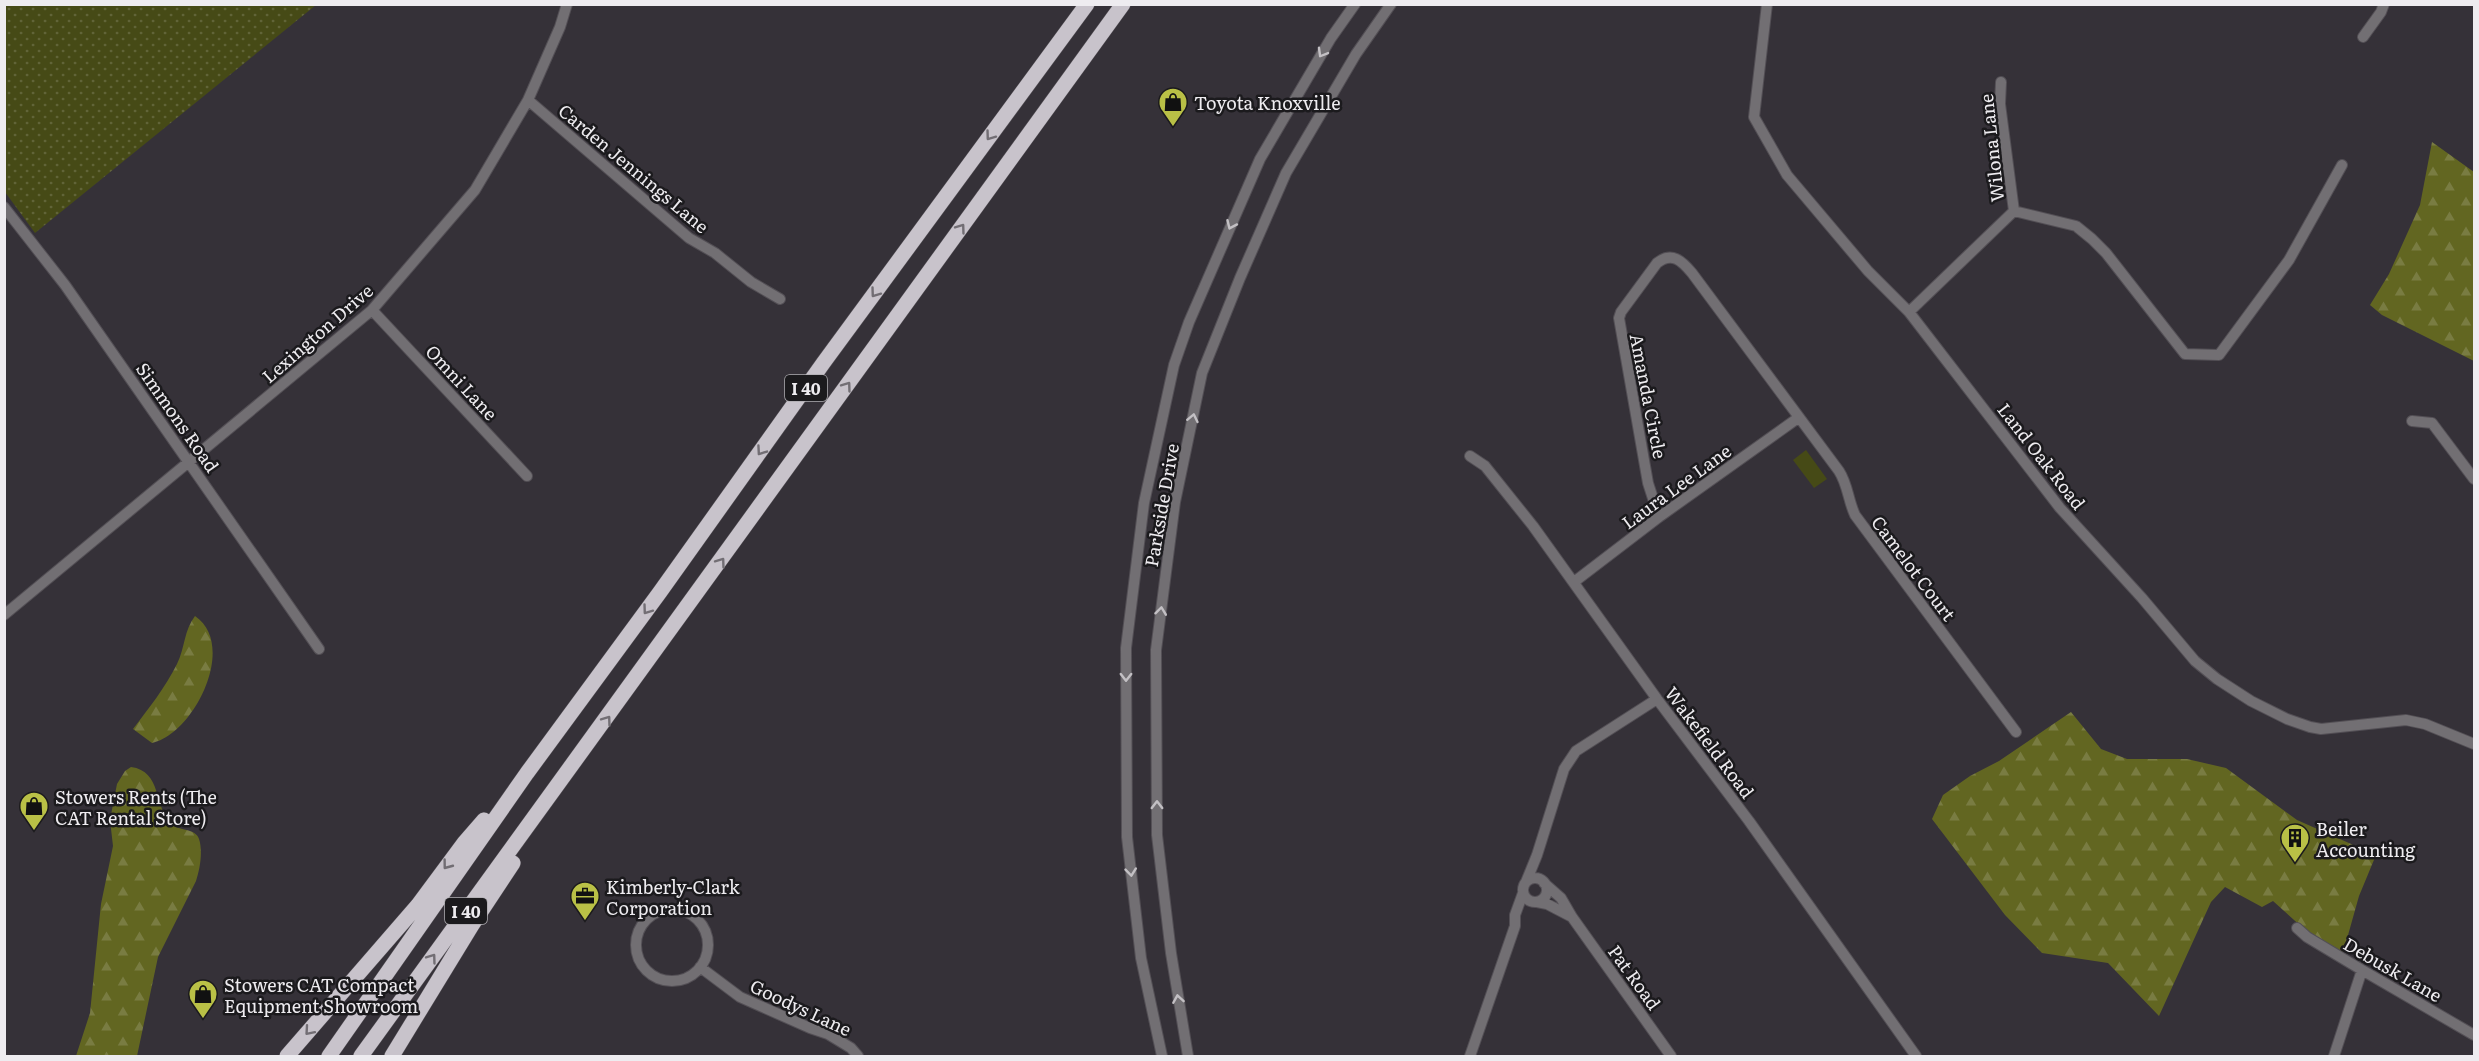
<svg xmlns="http://www.w3.org/2000/svg" width="2479" height="1061" font-family="Literata,serif">
  <style>
    .grass { fill: url(#grass-dots) }
    .forest { fill: url(#forest-firs) }
    .green { fill: #464a16 }
    .lines { fill: none; stroke-linecap: round; stroke-linejoin: round }
    .minor-casing { stroke: #534f55; stroke-width: 12 }
    .highway-casing { stroke: #534f55; stroke-width: 16 }
    .minor { stroke: #726f73; stroke-width: 10 }
    .highway { stroke: #c8c3cb; stroke-width: 15 }
    .oneway { stroke: #c3c0c4 }
    .oneway2 { stroke: #726e74 }
    .labels { text-anchor: middle; dominant-baseline: central; stroke-width: 5; stroke-linejoin: round; paint-order: stroke }
    .shield { fill: #1b1a1d; stroke: #afadb1; stroke-width: 1.5 }
    .shield-label { font-size: 16px; font-weight: bold; fill: #eeecf0 }
    .poi-label { font-size: 18px; fill: #eeecf0; stroke: #1b1a1d; text-anchor: start }
    .street-label { font-size: 18px; fill: #eeecf0; stroke: #1b1a1d }
  </style>
  <defs>
    <pattern id="grass-dots" width="8" height="8" patternUnits="userSpaceOnUse" patternTransform="scale(1.5)"><rect width="8" height="8" fill="#464a16"/><path d="M2 2h.1M6 6h.1" fill="none" stroke="#616438" stroke-width="1.8" stroke-linecap="round"/></pattern>
    <pattern id="forest-firs" width="22" height="20" patternUnits="userSpaceOnUse" patternTransform="scale(1.5)"><rect width="22" height="20" fill="#626621"/><path d="M5 1l3.5 6h-7zM16 11l3.5 6h-7z" fill="#797c42"/></pattern>
  </defs>
  <rect width="100%" height="100%" fill="#353138"/>
  <path class="grass" d="M5,4H316V5L35,233L5,192Z"/>
  <path class="forest" d="M2432,142L2474,172V361L2382,315L2370,305L2389,274L2420,205Z
    M195,616C238,645 194,734 152,743L133,729C149,708 165,688 177,664C185,648 184,630 195,616Z
    M2071,712L2101,749L2127,759H2187L2226,768L2297,820L2376,855L2359,896L2343,953L2304,929L2273,901L2262,907L2225,887L2211,902L2159,1016L2108,963L2042,953L2005,915L1932,819L1943,795L1970,776L1999,761Z
    M131,767C162,771 154,807 171,824C178,831 196,828 199,839C203,851 200,869 196,881L158,957L137,1056H76L90,1013L101,904L113,846L110,820L117,784L125,771Z"/>
  <path class="green" d="M1806,450L1827,479L1814,488L1793,460Z"/>
  <g class="lines">
    <g class="minor-casing">
      <path id="minor" d="M1767,4L1754,117L1787,175L1868,271L1909,312L2060,508L2142,598L2195,661L2217,679L2251,701L2287,719L2310,727L2321,729L2406,720L2425,724L2474,744
        M2363,37L2381,12L2384,4
        M2001,82L2000,104L2014,211
        M528,100L689,238L715,253L751,282L780,299
        M4,207L65,285L319,649
        M2014,211L2076,226L2092,239L2106,253L2185,354L2219,355L2289,260L2342,165
        M372,310L527,476
        M1909,312L2014,211
        M2412,421L2432,423L2474,479
        M1470,456L1485,466L1533,526L1657,699L1749,821L1916,1056
        M1659,517L1648,483L1619,318L1621,312L1657,263C1672,251 1682,261 1692,273L1839,471C1848,485 1848,500 1855,515L2016,732
        M1574,582L1659,517L1798,418
        M4,615L372,310L475,190L528,100L560,27L567,4
        M1523 890a12 12 0 1 1 24 0a12 12 0 1 1-24 0Z
        M1526,882L1537,855L1564,769L1576,751L1657,699
        M1544,883L1561,898L1572,917L1671,1056
        M1537,902L1547,904L1572,917
        M636 945a36 36 0 1 1 72 0a36 36 0 1 1-72 0Z
        M2297,928L2307,937L2362,970L2474,1035
        M700,967L740,997L810,1028L828,1034L851,1048L858,1056
        M1162,1056L1141,958L1127,837L1126,648L1144,503L1174,365L1189,322L1260,159L1331,38L1355,4
        M1188,1056L1171,953L1157,835L1156,650L1175,502L1202,373L1240,278L1286,173L1356,54L1391,4
        M1470,1056L1515,926V915L1523,893
        M2334,1056L2362,970"/>
    </g>
    <g class="highway-casing">
      <path id="highway" d="M287,1056L418,905L464,843L484,820
        M329,1056L527,773L660,592L824,362L1087,4
        M361,1056L1123,4
        M392,1056L472,925L513,863"/>
    </g>
    <use href="#minor" class="minor"/>
    <use href="#highway" class="highway"/>
  </g>
  <defs><path id="oneway-chevron" d="M-2-3.5L2.5 0L-2 3.5" fill="none" stroke-width="1.6" stroke-linecap="round" stroke-linejoin="round" transform="scale(1.5)"/></defs>
  <g class="oneway">
    <use href="#oneway-chevron" transform="translate(1322 53) rotate(120)"/>
    <use href="#oneway-chevron" transform="translate(1231 225) rotate(114)"/>
    <use href="#oneway-chevron" transform="translate(1193 418) rotate(-78)"/>
    <use href="#oneway-chevron" transform="translate(1161 611) rotate(-83)"/>
    <use href="#oneway-chevron" transform="translate(1126 677) rotate(90)"/>
    <use href="#oneway-chevron" transform="translate(1157 805) rotate(-90)"/>
    <use href="#oneway-chevron" transform="translate(1131 872) rotate(84)"/>
    <use href="#oneway-chevron" transform="translate(1178 999) rotate(-99)"/>
  </g>
  <g class="oneway2">
    <use href="#oneway-chevron" transform="translate(990 136) rotate(126)"/>
    <use href="#oneway-chevron" transform="translate(961 228) rotate(-54)"/>
    <use href="#oneway-chevron" transform="translate(875 293) rotate(126)"/>
    <use href="#oneway-chevron" transform="translate(847 386) rotate(-54)"/>
    <use href="#oneway-chevron" transform="translate(761 451) rotate(125)"/>
    <use href="#oneway-chevron" transform="translate(721 562) rotate(-54)"/>
    <use href="#oneway-chevron" transform="translate(647 610) rotate(126)"/>
    <use href="#oneway-chevron" transform="translate(607 720) rotate(-54)"/>
    <use href="#oneway-chevron" transform="translate(447 865) rotate(127)"/>
    <use href="#oneway-chevron" transform="translate(432 958) rotate(-54)"/>
    <use href="#oneway-chevron" transform="translate(309 1031) rotate(131)"/>
  </g>
  <defs>
    <g id="shop-pin" transform="scale(1.5)"><path d="M0 17L-7.5 6A9.5 9.5 0 1 1 7.5 6Z" fill="#b9c046" stroke="#1b1a1d"/><path d="M-5-2.5h2.3a2.7 3.5 0 0 1 5.4 0H5L5.5 6h-11ZM-1.5-2.5h3a1.5 2.3 0 0 0-3 0Z" fill="#111"/></g>
    <g id="building-pin" transform="scale(1.5)"><path d="M0 17L-7.5 6A9.5 9.5 0 1 1 7.5 6Z" fill="#b9c046" stroke="#1b1a1d"/><path d="M-4-6H4V6H1V3H-1V6H-4ZM-2.5-4.3h1.7v1.8h-1.7ZM.8-4.3h1.7v1.8H.8ZM-2.5-1h1.7V.8h-1.7ZM.8-1h1.7V.8H.8Z" fill="#111"/></g>
    <g id="office-pin" transform="scale(1.5)"><path d="M0 17L-7.5 6A9.5 9.5 0 1 1 7.5 6Z" fill="#b9c046" stroke="#1b1a1d"/><path d="M-6-3h4V-5.5h4V-3h4V5H-6ZM-1-4.5V-3h2v-1.5ZM-6 0V1H6V0Z" fill="#111"/></g>
  </defs>
  <g fill-rule="evenodd">
    <use href="#shop-pin" x="1173" y="102"/>
    <use href="#shop-pin" x="34" y="806"/>
    <use href="#building-pin" x="2295" y="838"/>
    <use href="#office-pin" x="585" y="896"/>
    <use href="#shop-pin" x="203" y="994"/>
  </g>
  <g class="labels">
    <g class="shield">
      <rect x="785" y="375" width="42" height="26" rx="4.5"/>
      <rect x="445" y="898" width="42" height="26" rx="4.5"/>
    </g>
    <g class="shield-label">
      <text x="806" y="388">I 40</text>
      <text x="466" y="911">I 40</text>
    </g>
    <g class="poi-label">
      <text x="1194" y="102">Toyota Knoxville</text>
      <text x="55" y="796">Stowers Rents (The<tspan x="55" dy="21">CAT Rental Store)</tspan></text>
      <text x="2316" y="828">Beiler<tspan x="2316" dy="21">Accounting</tspan></text>
      <text x="606" y="886">Kimberly-Clark<tspan x="606" dy="21">Corporation</tspan></text>
      <text x="224" y="984">Stowers CAT Compact<tspan x="224" dy="21">Equipment Showroom</tspan></text>
    </g>
    <g class="street-label">
      <text transform="translate(1991 148) rotate(-96)">Wilona Lane</text>
      <text transform="translate(634 168) rotate(40)">Carden Jennings Lane</text>
      <text transform="translate(317 333) rotate(-41)">Lexington Drive</text>
      <text transform="translate(462 382) rotate(47)">Omni Lane</text>
      <text transform="translate(1649 396) rotate(79)">Amanda Circle</text>
      <text transform="translate(178 417) rotate(55)">Simmons Road</text>
      <text transform="translate(2042 456) rotate(52)">Land Oak Road</text>
      <text transform="translate(1676 486) rotate(-36)">Laura Lee Lane</text>
      <text transform="translate(1161 505) rotate(-80)">Parkside Drive</text>
      <text transform="translate(1914 568) rotate(53)">Camelot Court</text>
      <text transform="translate(1710 742) rotate(53)">Wakefield Road</text>
      <text transform="translate(2393 969) rotate(30)">Debusk Lane</text>
      <text transform="translate(1635 977) rotate(54)">Pat Road</text>
      <text transform="translate(801 1007) rotate(25)">Goodys Lane</text>
    </g>
  </g>
  <rect width="2479" height="1061" fill="none" stroke="#eeecf0" stroke-width="12"/>
</svg>
